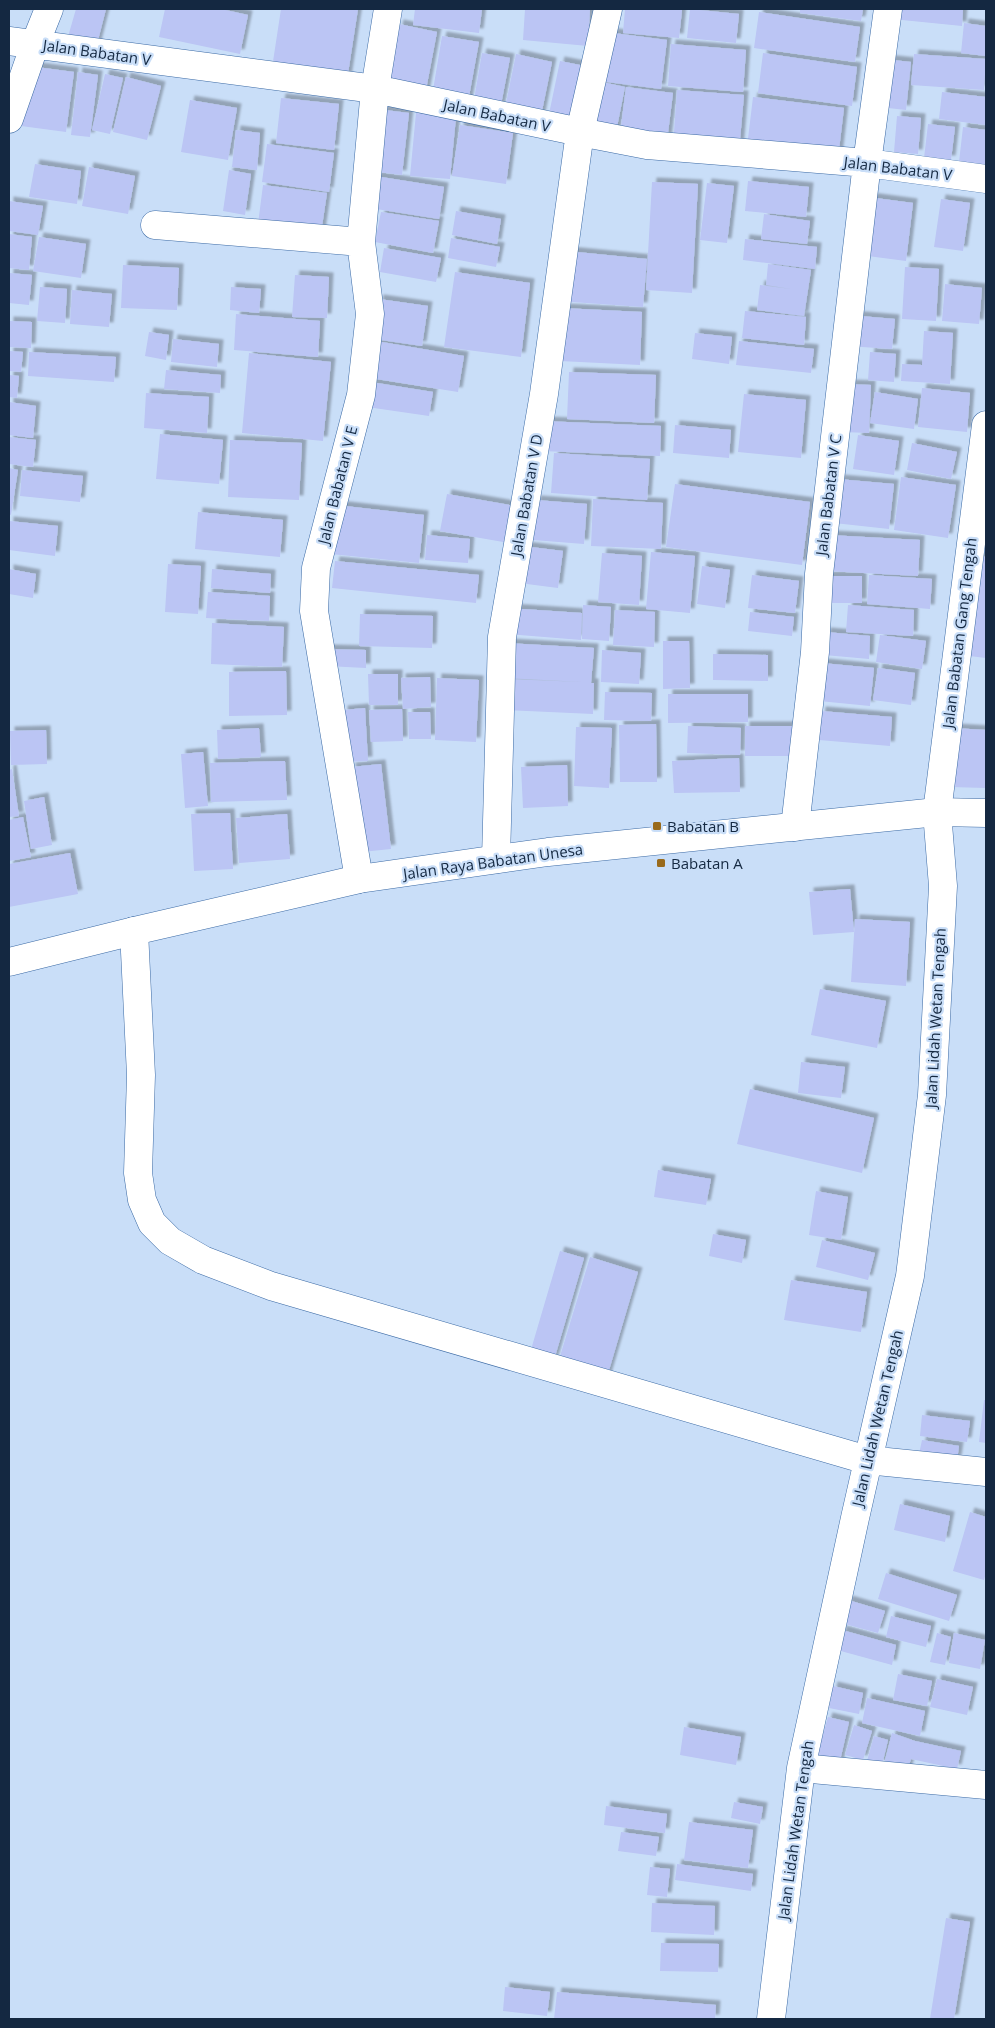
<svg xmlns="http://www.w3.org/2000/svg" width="995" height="2028" font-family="'Open Sans',sans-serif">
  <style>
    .building { fill: #bbc5f4; filter: url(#shadow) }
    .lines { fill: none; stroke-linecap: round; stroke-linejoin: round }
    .minor-casing { stroke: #3b6aa5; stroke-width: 29 }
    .major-casing { stroke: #3b6aa5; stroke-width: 29 }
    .minor { stroke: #fff; stroke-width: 28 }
    .major { stroke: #fff; stroke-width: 28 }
    .poi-dot { fill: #996a1b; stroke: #c9def8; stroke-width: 2 }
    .labels { text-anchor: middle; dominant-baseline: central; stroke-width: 4.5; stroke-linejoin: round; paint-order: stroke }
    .street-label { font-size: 15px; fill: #142841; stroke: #c9def8 }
    .poi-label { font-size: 15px; fill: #142841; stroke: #c9def8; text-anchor: start }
  </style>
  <defs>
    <filter id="shadow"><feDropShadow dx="4.5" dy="-4.5" stdDeviation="1" flood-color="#0004"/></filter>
  </defs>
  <rect width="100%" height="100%" fill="#c9def8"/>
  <path class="building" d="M76,9H106L96,48L67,40Z
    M165,9H221L248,15L240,54L159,37Z
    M281,9H358L347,80L272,68Z
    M415,9H482L479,33L413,25Z
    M525,9H590L588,46L523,40Z
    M625,9L682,10L679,38L623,33Z
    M690,9L739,14L736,43L687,38Z
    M800,9H863L861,21L800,13Z
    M893,9H963L962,26L892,19Z
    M759,12L860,27L855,62L754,48Z
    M964,23L986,26V56L961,53Z
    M399,24L437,32L425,95L387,88Z
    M606,32L667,40L661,89L599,81Z
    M442,36L479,42L468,102L432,96Z
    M671,44L746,50L743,92L668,86Z
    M482,53L510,58L500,110L473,105Z
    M763,53L857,67L852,106L758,93Z
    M516,54L552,62L541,116L505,108Z
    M914,54L986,59L984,90L911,85Z
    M884,59L911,62L906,110L879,107Z
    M560,61L590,67L580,120L549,114Z
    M29,66L74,72L66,132L21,126Z
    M78,72L98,75L90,137L71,135Z
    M105,74L123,78L110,134L92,130Z
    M126,77L161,86L147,140L113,132Z
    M598,81L625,87L615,137L588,131Z
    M626,87L673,93L667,141L620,135Z
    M677,90L744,95L739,151L673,146Z
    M942,92L986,97V125L939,119Z
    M753,97L844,108L838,158L747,147Z
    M281,98L339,104L334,150L276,143Z
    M190,100L237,108L228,160L181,152Z
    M377,109L409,113L402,175L370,171Z
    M416,113L456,117L450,179L410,176Z
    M897,116L921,118L918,154L894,152Z
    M928,124L955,127L951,160L924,158Z
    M460,125L513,133L506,184L452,176Z
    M963,127L986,130V166L959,162Z
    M236,130L260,133L257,170L232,167Z
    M267,144L334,153L329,192L262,182Z
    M35,164L81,171L77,204L29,197Z
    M89,167L135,176L128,214L82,206Z
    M229,170L251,174L245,215L223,211Z
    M375,176L444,187L439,219L370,208Z
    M748,181L809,187L806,217L745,211Z
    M652,182L698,184L692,293L646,290Z
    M707,183L734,186L727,243L700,240Z
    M263,185L327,193L321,233L258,224Z
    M868,197L913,203L906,261L860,255Z
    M941,199L970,203L963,251L934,247Z
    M9,201L43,206L38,235L9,231Z
    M456,211L501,219L497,244L452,235Z
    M381,212L439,221L433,253L375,242Z
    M764,214L810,221L807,244L761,239Z
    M9,234L32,237L29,270L9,268Z
    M39,237L86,244L81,278L33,271Z
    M451,238L500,247L496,267L448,258Z
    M745,239L817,247L815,269L743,260Z
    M384,248L441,258L436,282L380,272Z
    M567,251L647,259L643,307L558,301Z
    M768,264L811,270L804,316L757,310L760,285L791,289L766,285Z
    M123,265L179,268L177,310L121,308Z
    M905,267L939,269L936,321L902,319Z
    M455,272L530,283L521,357L444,347Z
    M9,273L32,275L29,305L9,303Z
    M295,275L329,277L327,318L292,317Z
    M945,284L982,288L979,324L942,321Z
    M40,287L67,289L65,323L37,321Z
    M231,287L261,289L259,313L230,310Z
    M72,290L112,294L109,327L70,324Z
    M379,299L428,306L422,346L374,339Z
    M562,308L642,312L640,365L560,361Z
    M745,311L806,317L804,345L742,338Z
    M236,314L320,321L318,357L234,350Z
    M849,315L895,319L892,349L847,346Z
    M9,321L32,322L31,348L9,347Z
    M924,331L953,333L950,384L901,381L902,364L922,365Z
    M149,332L169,335L166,360L145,356Z
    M695,333L732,337L729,364L692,359Z
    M173,339L219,344L217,367L171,362Z
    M376,341L464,356L458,392L370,378Z
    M739,341L814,349L811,373L736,365Z
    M9,351L23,352L21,372L9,371Z
    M29,352L116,357L114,382L28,376Z
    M870,352L896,354L894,382L868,380Z
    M249,353L331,362L323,441L242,433Z
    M166,370L221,375L220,393L164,389Z
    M569,372L656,375L654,423L567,419Z
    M9,375L19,376L17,398L9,397Z
    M371,382L433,392L429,416L367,407Z
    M844,384L871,385L869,433L842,432Z
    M922,388L970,393L967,432L918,427Z
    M875,392L918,399L914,429L870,423Z
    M146,393L209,397L207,433L144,428Z
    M744,394L806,400L801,458L738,452Z
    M9,402L36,406L33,438L9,435Z
    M543,421L661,426L660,456L542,451Z
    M675,425L731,430L729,458L673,453Z
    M160,434L223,440L219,484L156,479Z
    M858,435L899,441L894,475L853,469Z
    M9,437L36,440L33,467L9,464Z
    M230,440L302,443L299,500L228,497Z
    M912,443L957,452L951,479L907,470Z
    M554,453L650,459L647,500L551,493Z
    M9,468L18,470L11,515L9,514Z
    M22,470L83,476L80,502L20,496Z
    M901,477L956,485L948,538L894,530Z
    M838,479L894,484L889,529L834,523Z
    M675,484L810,502L802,565L666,547Z
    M447,494L515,506L509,543L440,531Z
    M593,499L663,503L661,549L591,546Z
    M536,500L587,504L584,544L533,540Z
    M336,505L424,515L419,563L331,554Z
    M198,512L283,520L280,557L195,549Z
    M9,521L58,526L55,556L9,550Z
    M427,535L470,539L468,563L425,560Z
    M829,535L920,540L918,576L827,571Z
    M523,546L563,551L558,588L519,583Z
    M651,552L695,556L690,613L646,609Z
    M602,553L642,556L639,605L598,602Z
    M975,556L986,557V658L961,655Z
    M335,561L479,575L476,603L332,588Z
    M168,564L201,566L198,614L165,612Z
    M702,566L730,570L725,608L697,604Z
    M9,569L36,574L33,598L9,594Z
    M212,569L271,574L270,593L211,588Z
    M752,575L799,581L795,613L748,608Z
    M869,575L932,579L930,609L867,604Z
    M825,576H862V603H825Z
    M208,592L270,596L269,621L206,618Z
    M583,605L611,607L609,641L582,639Z
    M848,605L914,610L913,636L846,632Z
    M508,608L582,613L581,640L507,634Z
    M615,610L655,612L654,647L613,645Z
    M750,612L794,617L792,636L748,631Z
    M360,614L433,616L432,648L359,646Z
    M212,623L284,627L282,667L211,664Z
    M826,632L870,636L869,659L824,655Z
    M880,635L926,641L922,669L876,662Z
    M663,641H689L690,688L663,689Z
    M506,643L594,648L591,683H594L593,714L505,710L506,679L583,682L504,678Z
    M326,649L366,650V668L326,666Z
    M602,650L641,653L639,684L601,682Z
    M713,654L768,655V681L713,680Z
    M822,663L874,668L870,706L819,701Z
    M878,668L915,673L911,705L873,700Z
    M286,671L287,715L229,716V672Z
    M368,674H398V705H369Z
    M430,677L431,707L403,709L401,678Z
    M437,678L479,680L476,742L435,740Z
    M605,692L652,693L651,721L604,720Z
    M668,694H748V722L668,723Z
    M365,708L368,761L346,762L343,710Z
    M402,709L403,741L371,742L369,710Z
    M821,711L892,717L890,746L819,740Z
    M408,712H430L431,739H409Z
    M656,724L657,782H620L619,725Z
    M688,726L741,728L740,755L687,753Z
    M745,726H792L793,756H745Z
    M576,727L612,728L609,788L574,786Z
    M259,728L261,757L218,759L217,730Z
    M953,728L986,730V788L950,787Z
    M46,730L47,764L11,765L10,731Z
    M203,752L208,806L185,808L181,754Z
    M739,758L740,792L674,793L672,761Z
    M285,761L287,800L211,802L210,763Z
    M381,764L391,849L362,852L351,767Z
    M567,765L568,806L523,808L521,767Z
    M12,769L19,816L9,817V770Z
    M44,797L52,845L31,849L24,801Z
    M230,813L233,869L194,871L191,814Z
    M287,814L290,859L239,863L236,818Z
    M23,817L31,857L9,861V820Z
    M70,853L78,894L9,907V864Z
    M850,889L854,932L813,935L809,892Z
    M855,919L910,922L906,986L851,982Z
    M820,989L886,1001L877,1048L811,1035Z
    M801,1062L845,1067L841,1098L798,1093Z
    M750,1089L874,1118L862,1173L737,1144Z
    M658,1170L711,1179L706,1205L654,1197Z
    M816,1191L848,1197L841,1240L809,1235Z
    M713,1234L746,1240L742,1263L709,1256Z
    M822,1240L875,1253L868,1280L816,1267Z
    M560,1251L584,1258L554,1360L530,1353Z
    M590,1257L638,1272L607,1377L558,1363Z
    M791,1280L867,1292L861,1332L784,1320Z
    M984,1400H986V1443L979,1442Z
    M922,1415L970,1421L967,1442L920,1436Z
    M922,1440L959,1446L957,1460L919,1454Z
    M900,1504L950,1516L945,1542L894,1530Z
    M970,1512L986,1517V1573L984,1580L953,1571Z
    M886,1573L957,1595L949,1621L878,1599Z
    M848,1600L885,1611L878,1633L841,1623Z
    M891,1616L931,1626L926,1647L886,1637Z
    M842,1630L896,1645L892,1665L837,1650Z
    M937,1633L951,1637L945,1665L930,1662Z
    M954,1633L985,1640L980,1669L949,1663Z
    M898,1674L932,1681L927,1706L893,1700Z
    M937,1679L973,1687L967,1715L930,1707Z
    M833,1686L863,1693L859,1714L829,1708Z
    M867,1698L925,1711L920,1736L862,1723Z
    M828,1717L849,1722L839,1765L816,1759Z
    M854,1725L872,1731L863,1760L845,1755Z
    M684,1727L741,1737L736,1765L680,1755Z
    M892,1733L915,1741L961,1751L957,1769L911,1759L906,1774L883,1768Z
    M874,1736L888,1740L882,1765L867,1761Z
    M734,1802L763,1807L760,1824L731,1818Z
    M606,1806L667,1814L665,1833L604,1825Z
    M689,1822L753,1830L748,1868L684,1860Z
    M621,1832L659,1837L656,1856L618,1851Z
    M677,1864L753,1874L751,1891L675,1880Z
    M650,1867L670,1869L667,1897L647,1895Z
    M652,1903L715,1906L714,1935L651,1932Z
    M946,1918L970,1922L954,2019H930Z
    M661,1943L719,1944L718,1972L660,1971Z
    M505,1987L550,1992L547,2016L503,2011Z
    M557,1992L716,2005L715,2019H554Z"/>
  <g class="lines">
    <g class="minor-casing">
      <path id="minor" d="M9,41L375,89L580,132L647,145L867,163L986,179
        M9,119L35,44L49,9
        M155,225L361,242
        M795,827L815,652L819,574L867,163L888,9
        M496,859L502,637L544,394L580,132L608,9
        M359,879L314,611L316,568L361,395L370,314L361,242L375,89L388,9
        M134,931L141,1075L138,1173L142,1200L152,1223L170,1241L203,1260L271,1286L867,1460L986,1472
        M801,1768L986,1785
        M771,2019L801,1768L855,1518L910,1276L932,1095L943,886L937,812L986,425"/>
    </g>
    <g class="major-casing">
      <path id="major" d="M9,962L134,931L359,879L548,852L937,812L986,813"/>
    </g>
    <use href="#minor" class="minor"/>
    <use href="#major" class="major"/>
  </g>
  <g class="poi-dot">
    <rect x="652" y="821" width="10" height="10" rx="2.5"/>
    <rect x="656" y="858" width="10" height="10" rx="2.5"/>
  </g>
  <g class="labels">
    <g class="street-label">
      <text transform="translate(97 52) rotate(8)">Jalan Babatan V</text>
      <text transform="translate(497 115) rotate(12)">Jalan Babatan V</text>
      <text transform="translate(898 168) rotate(7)">Jalan Babatan V</text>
      <text transform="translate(337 485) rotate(-76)">Jalan Babatan V E</text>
      <text transform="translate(526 495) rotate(-80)">Jalan Babatan V D</text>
      <text transform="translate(828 495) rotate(-83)">Jalan Babatan V C</text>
      <text transform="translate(959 633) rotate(-83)">Jalan Babatan Gang Tengah</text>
      <text transform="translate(493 861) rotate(-8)">Jalan Raya Babatan Unesa</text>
      <text transform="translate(935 1018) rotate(-87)">Jalan Lidah Wetan Tengah</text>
      <text transform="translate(877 1418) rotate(-77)">Jalan Lidah Wetan Tengah</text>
      <text transform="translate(795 1830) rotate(-82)">Jalan Lidah Wetan Tengah</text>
    </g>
    <g class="poi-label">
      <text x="667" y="826">Babatan B</text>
      <text x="671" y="863">Babatan A</text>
    </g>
  </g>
  <rect width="995" height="2028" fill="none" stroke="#142841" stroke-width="20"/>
</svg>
